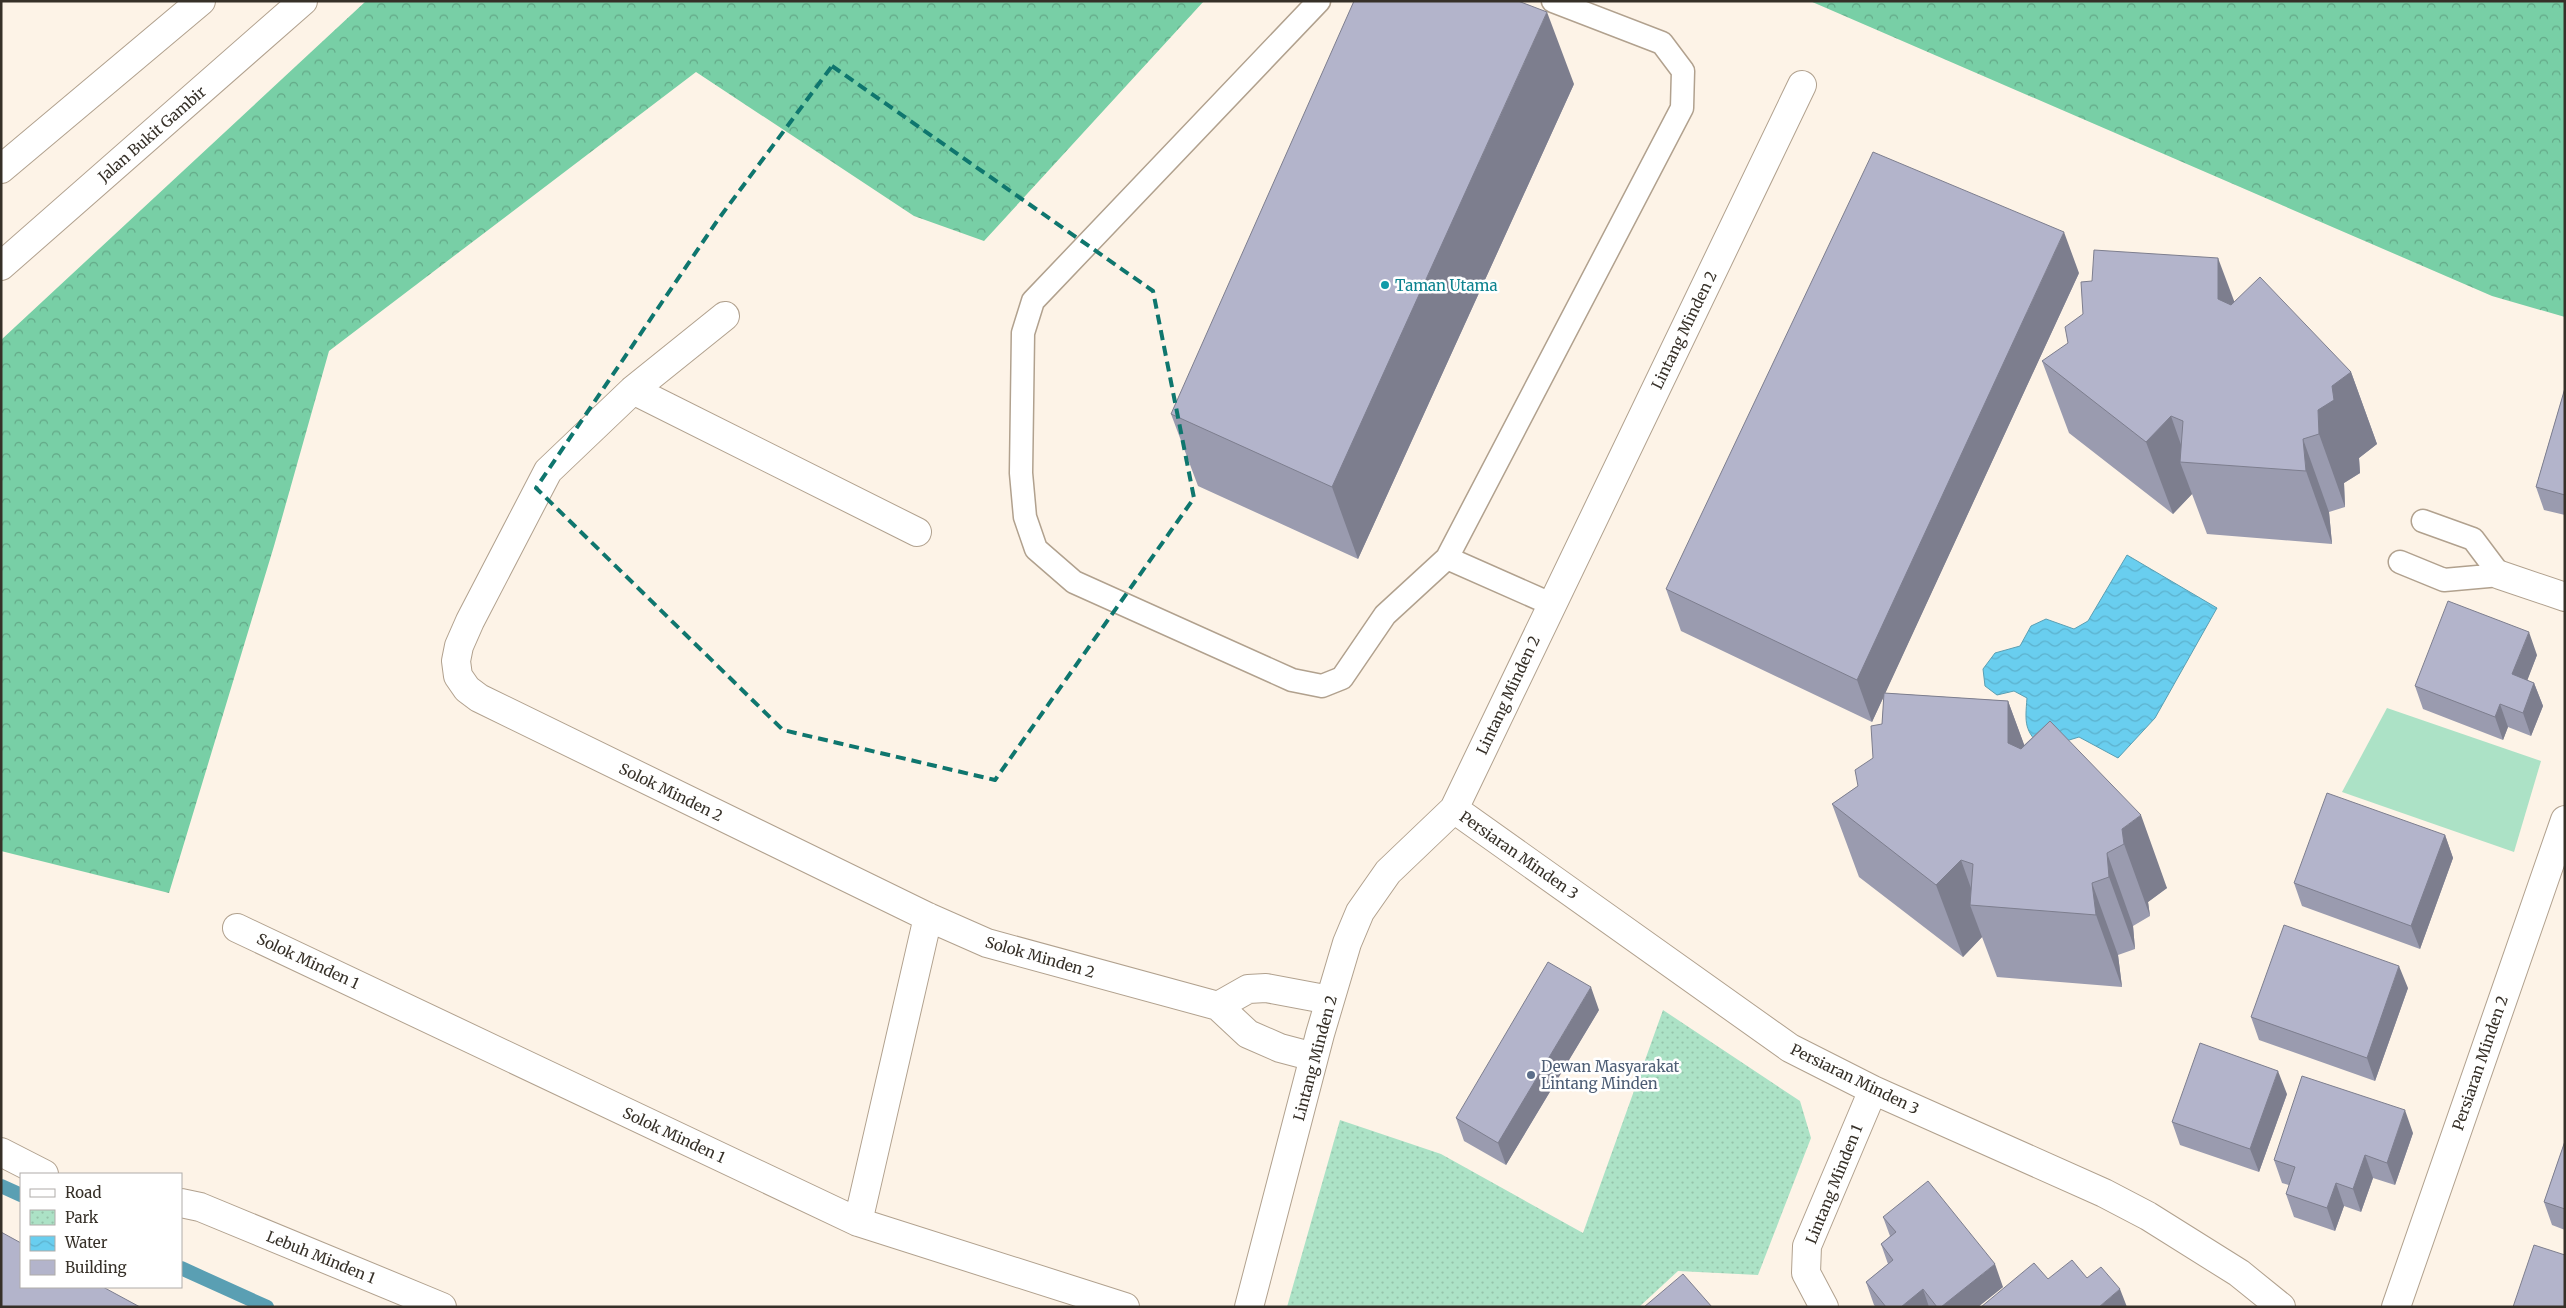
<svg xmlns="http://www.w3.org/2000/svg" width="2566" height="1308" font-family="Merriweather,serif">
  <style>
    .green { fill: #ace2c6 }
    .forest { fill: url(#forest-crowns) }
    .park { fill: url(#park-dots) }
    .water { fill: url(#water-waves); stroke: #5a9fb3 }
    .lines { fill: none; stroke-linecap: round; stroke-linejoin: round }
    .stream { stroke: #5a9fb3; stroke-width: 14 }
    .lane-casing { stroke: #b1a18e; stroke-width: 25 }
    .street-casing { stroke: #b1a18e; stroke-width: 30 }
    .primary-casing { stroke: #b1a18e; stroke-width: 30 }
    .lane { stroke: #fff; stroke-width: 22 }
    .street { stroke: #fff; stroke-width: 28 }
    .primary { stroke: #fff; stroke-width: 28 }
    .wall { fill: #9a9baf }
    .shaded-wall { fill: #7d7e8e }
    .building { fill: #b3b4cb; stroke: #7d7e8e }
    .marked { fill: none; stroke: #0f766e; stroke-width: 4; stroke-dasharray: 10 6; stroke-linejoin: round }
    .culture-dot { fill: #0f9aa8; stroke: #fff; stroke-width: 2 }
    .service-dot { fill: #5c6f8a; stroke: #fff; stroke-width: 2 }
    .labels { text-anchor: middle; dominant-baseline: central; stroke-width: 5; stroke-linejoin: round; paint-order: stroke }
    .street-label { font-size: 15px; fill: #363028; stroke: #fff }
    .culture-label { font-size: 15px; fill: #0d838f; stroke: #fff; text-anchor: start }
    .service-label { font-size: 15px; fill: #4e5e75; stroke: #fff; text-anchor: start }
  </style>
  <defs>
    <pattern id="forest-crowns" width="20" height="18" patternUnits="userSpaceOnUse" patternTransform="scale(1.25)"><rect width="20" height="18" fill="#78cfa6"/><path d="M2 6a3 3 0 1 1 6 0M12 15a3 3 0 1 1 6 0" fill="none" stroke="#63a887"/></pattern>
    <pattern id="park-dots" width="8" height="8" patternUnits="userSpaceOnUse" patternTransform="scale(1.25)"><rect width="8" height="8" fill="#ace2c6"/><path d="M2 2h.1M6 6h.1" fill="none" stroke="#95c2aa" stroke-width="1.8" stroke-linecap="round"/></pattern>
    <pattern id="water-waves" width="16" height="10" patternUnits="userSpaceOnUse" patternTransform="scale(1.25)"><rect width="16" height="10" fill="#69ceef"/><path d="M0 5q4-4 8 0t8 0" fill="none" stroke="#5cb1cd"/></pattern>
  </defs>
  <rect width="100%" height="100%" fill="#fdf3e7"/>
  <path class="green" d="M2387,708L2541,761L2514,852L2342,792Z"/>
  <path class="forest" d="M366,1H1204L984,241L914,216L696,72L329,351L274,546L169,893L1,851V340Z
    M1810,1H2565V317L2492,296Z"/>
  <path class="park" d="M1663,1010L1800,1101L1811,1138L1758,1275L1678,1271L1639,1307H1287L1340,1120L1441,1154L1583,1233Z"/>
  <path class="water" d="M2127,555L2217,608L2155,718L2118,758L2079,737L2043,748C2024,731 2025,723 2027,698L2014,691L1997,695L1985,686L1983,669L1995,653L2020,646L2031,626L2046,619L2074,629L2088,621Z"/>
  <g class="lines">
    <path class="stream" d="M1,1186L21,1195
      M181,1268L267,1307"/>
    <g class="lane-casing">
      <path id="lane" d="M1319,1L1033,301L1023,333L1021,473L1025,517L1036,549L1074,582L1292,680L1322,686L1342,678L1385,615L1447,558L1682,108L1683,71L1662,43L1553,1
        M2423,521L2473,539L2500,575
        M1447,558L1551,604
        M2400,562L2444,580L2500,575"/>
    </g>
    <g class="street-casing">
      <path id="street" d="M725,316L633,390L548,471L470,621L459,646L456,661L458,676L467,689L479,698L928,917L987,943L1218,1006L1248,1034L1280,1048L1314,1057
        M633,390L917,532
        M2500,575L2565,597
        M1454,809L1790,1048L1873,1090L2104,1193L2148,1216L2239,1273L2281,1307
        M237,928L858,1222L1125,1307
        M1218,1006L1248,989L1266,988L1330,1000
        M1,1152L44,1174
        M181,1203L200,1207L442,1307
        M858,1222L928,917
        M1249,1307L1320,1034L1347,943L1360,912L1388,872L1454,809L1802,85
        M1824,1307L1806,1273L1807,1246L1873,1090
        M2396,1307L2565,820"/>
    </g>
    <g class="primary-casing">
      <path id="primary" d="M1,169L201,1
        M1,266L303,1"/>
    </g>
    <use href="#lane" class="lane"/>
    <use href="#street" class="street"/>
    <use href="#primary" class="primary"/>
  </g>
  <path class="wall" d="M1574,84L1358,559L1198,486L1171,414Z
    M2079,273L1885,693L2008,701L2024,745L2050,721L2167,888L2148,902L2150,916L2133,926L2135,949L2118,955L2122,987L1997,977L1982,937L1963,957L1859,877L1832,804L1858,786L1873,758L1882,724L1884,696L1872,722L1681,631L1666,589Z
    M2234,302L2351,372L2377,444L2359,458L2360,473L2344,483L2345,507L2329,512L2332,544L2207,534L2192,494L2173,514L2069,433L2042,361Z
    M2565,388V515L2544,510L2536,487Z
    M2537,655L2527,680L2534,683L2543,706L2531,736L2508,727L2503,740L2423,709L2415,686Z
    M2445,835L2453,858L2420,949L2302,906L2294,883Z
    M2408,988L2375,1081L2259,1040L2251,1017Z
    M1599,1010L1506,1165L1464,1141L1456,1118Z
    M2287,1094L2259,1172L2180,1145L2172,1122Z
    M2413,1133L2395,1185L2373,1178L2361,1212L2344,1206L2335,1231L2294,1217L2286,1194L2289,1185L2282,1183L2274,1160Z
    M2565,1141V1230L2552,1225L2544,1202Z
    M1883,1217L2003,1287L1978,1307H1876L1874,1305L1866,1282L1888,1264L1881,1244L1890,1236Z"/>
  <path class="shaded-wall" d="M1547,12L1574,84L1358,559L1332,487Z
    M2064,232L2079,273L1872,722L1857,680Z
    M2218,258L2245,330L2218,299Z
    M2351,372L2377,444L2359,458L2360,473L2344,483L2345,507L2319,434L2318,410L2332,386Z
    M2171,416L2187,462H2180L2192,494L2173,514L2146,442Z
    M2303,439L2329,512L2332,544L2306,471Z
    M2529,632L2537,655L2521,697L2512,674Z
    M2534,683L2543,706L2531,736L2523,713Z
    M2008,701L2035,774L2008,743Z
    M2500,704L2508,727L2503,740L2495,717Z
    M2141,815L2167,888L2148,902L2150,916L2124,844L2122,829Z
    M2445,835L2453,858L2420,949L2411,926Z
    M2107,853L2133,926L2135,949L2109,877Z
    M1961,860L1977,905H1970L1982,937L1963,957L1936,885Z
    M2092,883L2118,955L2122,987L2096,915Z
    M2399,966L2408,988L2375,1081L2367,1058Z
    M1591,987L1599,1010L1506,1165L1498,1143Z
    M2278,1071L2287,1094L2259,1172L2250,1149Z
    M2405,1110L2413,1133L2395,1185L2387,1163Z
    M2365,1155L2373,1178L2361,1212L2353,1189Z
    M2336,1183L2344,1206L2335,1231L2327,1208Z
    M1995,1264L2003,1287L1978,1307H1941Z
    M1923,1289L1929,1307H1901Z
    M2120,1289L2127,1307H2099Z"/>
  <path class="building" d="M1354,1H1518L1547,12L1332,487L1171,414Z
    M1873,152L2064,232L1857,680L1666,589Z
    M2094,250L2218,258V299L2231,305L2260,277L2351,372L2332,386L2334,400L2318,410L2319,434L2303,439L2306,471L2180,462L2183,421L2171,416L2146,442L2042,361L2068,343L2065,327L2083,314L2081,282L2092,281Z
    M2565,388V495L2536,487Z
    M2448,601L2529,632L2512,674L2534,683L2523,713L2500,704L2495,717L2415,686Z
    M1884,693L2008,701V743L2021,749L2050,721L2141,815L2122,829L2124,844L2107,853L2109,877L2092,883L2096,915L1970,905L1973,864L1961,860L1936,885L1832,804L1858,786L1855,770L1873,758L1871,726L1882,724Z
    M2327,793L2445,835L2411,926L2294,883Z
    M2284,925L2399,966L2367,1058L2251,1017Z
    M1548,962L1591,987L1498,1143L1456,1118Z
    M2200,1043L2278,1071L2250,1149L2172,1122Z
    M2302,1076L2405,1110L2387,1163L2365,1155L2353,1189L2336,1183L2327,1208L2286,1194L2295,1167L2274,1160Z
    M2565,1141V1209L2544,1202Z
    M1928,1181L1995,1264L1941,1307H1937L1923,1289L1901,1307H1886L1866,1282L1893,1260L1881,1244L1896,1232L1883,1217Z
    M1,1232L21,1243V1287H103L140,1307H1Z
    M2534,1245L2565,1255V1307H2513Z
    M2072,1260L2087,1278L2101,1267L2120,1289L2099,1307H1981L2034,1263L2048,1279Z
    M1683,1274L1712,1307H1644Z"/>
  <path class="marked" d="M832,66L1153,291L1194,498L995,780L783,730L536,488L717,221Z"/>
  <circle class="culture-dot" cx="1385" cy="285" r="5"/>
  <circle class="service-dot" cx="1531" cy="1075" r="5"/>
  <g class="labels">
    <g class="street-label">
      <text transform="translate(152 134) rotate(-41)">Jalan Bukit Gambir</text>
      <text transform="translate(1684 330) rotate(-64)">Lintang Minden 2</text>
      <text transform="translate(1508 695) rotate(-65)">Lintang Minden 2</text>
      <text transform="translate(671 792) rotate(26)">Solok Minden 2</text>
      <text transform="translate(1519 855) rotate(35)">Persiaran Minden 3</text>
      <text transform="translate(1040 957) rotate(16)">Solok Minden 2</text>
      <text transform="translate(308 961) rotate(25)">Solok Minden 1</text>
      <text transform="translate(1315 1058) rotate(-75)">Lintang Minden 2</text>
      <text transform="translate(2480 1063) rotate(-71)">Persiaran Minden 2</text>
      <text transform="translate(1855 1079) rotate(26)">Persiaran Minden 3</text>
      <text transform="translate(674 1135) rotate(25)">Solok Minden 1</text>
      <text transform="translate(1834 1184) rotate(-68)">Lintang Minden 1</text>
      <text transform="translate(321 1257) rotate(22)">Lebuh Minden 1</text>
    </g>
    <g class="culture-label">
      <text x="1395" y="285">Taman Utama</text>
    </g>
    <g class="service-label">
      <text x="1541" y="1066">Dewan Masyarakat<tspan x="1541" dy="17">Lintang Minden</tspan></text>
    </g>
  </g>
  <rect width="2566" height="1308" fill="none" stroke="#363028" stroke-width="5"/>
  <rect x="20" y="1173" width="162" height="115" fill="#ffffff" stroke="#afaca9"/>
  <rect x="30" y="1189" width="25" height="8" fill="#ffffff" stroke="#afaca9"/>
  <text x="65" y="1198" font-size="15" fill="#363028">Road</text>
  <rect x="30" y="1210" width="25" height="15" fill="url(#park-dots)" stroke="#afaca9"/>
  <text x="65" y="1223" font-size="15" fill="#363028">Park</text>
  <rect x="30" y="1236" width="25" height="15" fill="url(#water-waves)" stroke="#afaca9"/>
  <text x="65" y="1248" font-size="15" fill="#363028">Water</text>
  <rect x="30" y="1260" width="25" height="15" fill="#b3b4cb" stroke="#afaca9"/>
  <text x="65" y="1273" font-size="15" fill="#363028">Building</text>
</svg>
